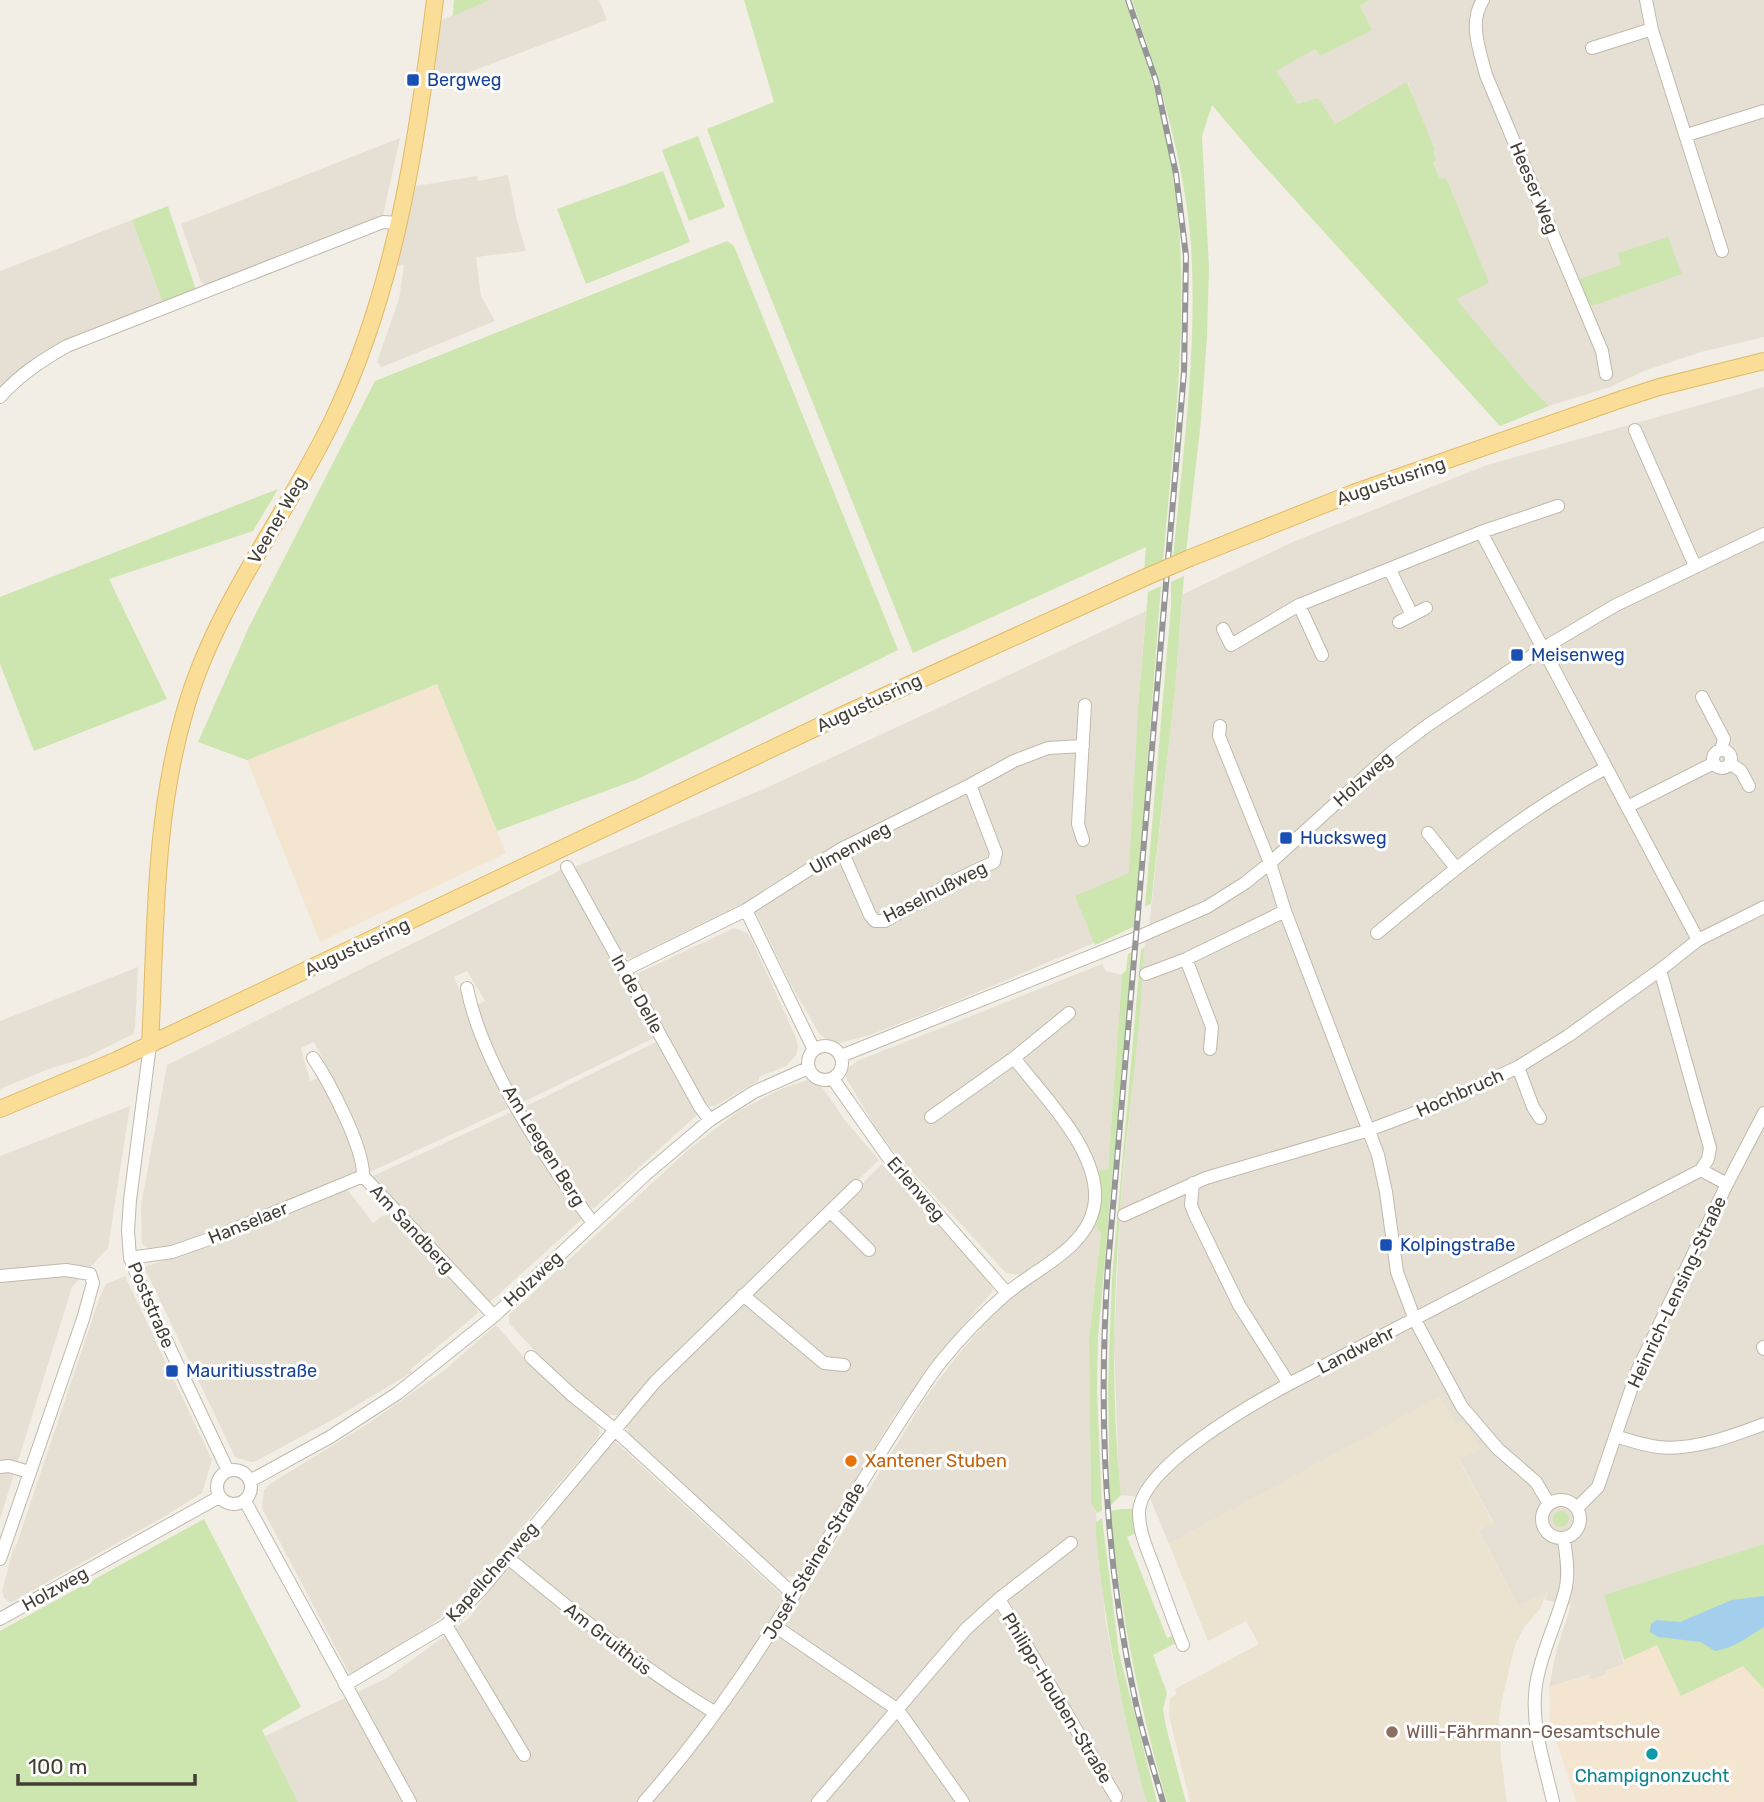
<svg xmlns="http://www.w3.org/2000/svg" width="1764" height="1802" font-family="Rubik,sans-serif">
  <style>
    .residential { fill: #e6e0d4 }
    .commercial { fill: #f4e5d1 }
    .education { fill: #ebe3d0 }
    .green { fill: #cde5af }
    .water { fill: #a3cfed }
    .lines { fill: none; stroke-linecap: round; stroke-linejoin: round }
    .minor-casing { stroke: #c0b9ab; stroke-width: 14 }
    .major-casing { stroke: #dfba67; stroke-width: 18 }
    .minor { stroke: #fff; stroke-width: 12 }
    .major { stroke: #fadd96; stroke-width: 16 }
    .rail-casing { stroke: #959595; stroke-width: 6 }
    .rail { stroke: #fff; stroke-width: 3.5; stroke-dasharray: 10; stroke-linecap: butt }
    .major-bridge-casing { stroke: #dfba67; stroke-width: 18; stroke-linecap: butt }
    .major-bridge { stroke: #fadd96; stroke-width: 16 }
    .transit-dot { fill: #1a4fb4; stroke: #fff; stroke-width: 2.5 }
    .food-dot { fill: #e8710a; stroke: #fff; stroke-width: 2.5 }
    .education-dot { fill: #8d6e63; stroke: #fff; stroke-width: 2.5 }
    .culture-dot { fill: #0f9aa8; stroke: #fff; stroke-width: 2.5 }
    .labels { text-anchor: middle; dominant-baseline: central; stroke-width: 6; stroke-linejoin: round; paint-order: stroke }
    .transit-label { font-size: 18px; fill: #164399; stroke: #fff; text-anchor: start }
    .street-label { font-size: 18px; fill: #443e35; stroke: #fff }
    .food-label { font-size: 18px; fill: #c56008; stroke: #fff; text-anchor: start }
    .education-label { font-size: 18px; fill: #785e54; stroke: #fff; text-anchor: start }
    .culture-label { font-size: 18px; fill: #0d838f; stroke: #fff }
  </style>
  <rect width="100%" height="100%" fill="#f2eee5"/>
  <path class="residential" d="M490,0H599L607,20L433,86L441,20Z
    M1370,0H1764V337L1701,352L1644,371L1610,387L1549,406L1524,380L1455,298L1488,282L1446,177L1440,179L1433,161L1432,151L1408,82L1335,124L1298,104L1275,70L1315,49L1320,56L1371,29L1360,6Z
    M400,138L383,216L207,285L201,282L181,224Z
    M508,175L517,220L526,251L476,257L481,296L495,321L382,367L377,362L399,299L404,265L397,266L416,186L477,176L478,181Z
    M132,220L163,303L64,341L0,391V271Z
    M1764,387V1544L1605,1595L1624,1664L1605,1671L1606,1675L1590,1680L1588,1675L1549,1687L1556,1652L1571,1605L1545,1600L1548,1592L1518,1606L1478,1530L1493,1522L1459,1459L1456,1426L1440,1397L1169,1544L1150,1498L1121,1495L1118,1460L1114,1342L1120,1213L1142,986L1144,948L1149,928L1175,689L1183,594L1295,541L1487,465Z
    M1146,611L1138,707L1127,929L947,1005L870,1035L835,1044L820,1035L789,981L750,900L634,957L625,958L621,955L572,868L764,789Z
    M563,869L656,1037L519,1104L475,1006L485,1001L467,971L454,977L511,1107L370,1172L330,1074L314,1042L301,1048L310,1081L322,1077L359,1167L356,1172L214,1232L168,1247L148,1248L142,1244L141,1205L167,1065Z
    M734,928L747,933L751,938L796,1038L798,1047L796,1055L786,1066L759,1077V1080L715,1106H707L702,1101L632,976Z
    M1102,964L1106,971L1122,975L1108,1170H1099L1101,1190L1097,1217L1101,1233L1089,1340L1091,1504L1096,1513L1105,1617L1114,1667L1133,1752L1147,1802H298L265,1736L387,1678L468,1619L609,1436L783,1596L802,1598L926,1397L957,1356L986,1322L1028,1283L1021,1275L1006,1273L895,1153L876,1128L849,1083L846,1077L847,1069L857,1061Z
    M138,967L135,1027L133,1034L87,1057L49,1069L0,1089V1021Z
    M658,1041L697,1110V1115L594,1208L584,1205L522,1108Z
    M807,1080L815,1081L822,1087L844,1119L879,1160L855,1183L853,1182L682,1346L618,1415H605L552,1369L509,1323V1315L689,1149L740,1110L781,1089Z
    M130,1106L108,1248L72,1287L0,1519V1156Z
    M514,1111L578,1211L581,1220L490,1302L482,1299L371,1177Z
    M882,1164L989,1278L993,1291L946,1345L894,1416L800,1572L795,1576L784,1577L778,1574L629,1434L626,1425L658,1386Z
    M346,1188L373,1223L382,1216L392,1215L475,1304L478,1313L411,1369V1373L332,1420L256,1461L251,1462L235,1457L144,1267L219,1242Z
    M125,1276L212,1460L202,1493L162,1518L10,1603L4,1598L2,1591L13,1550L16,1546L99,1299L106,1284Z
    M496,1325L536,1371L596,1423L600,1432L598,1438L456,1605L427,1628L355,1672L349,1673L262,1508L264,1490L270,1484L372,1421L442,1372Z"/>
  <path class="commercial" d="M437,684L506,853L320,942L247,760Z
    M1657,1645L1743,1666L1764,1689V1802H1576L1550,1721L1549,1687L1589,1675L1591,1679L1606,1676L1605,1671L1624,1664V1660Z"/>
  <path class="education" d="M1440,1396L1456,1425L1462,1422L1476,1439L1480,1449L1459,1460L1493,1523L1478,1531L1518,1606L1548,1591L1540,1609L1525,1626L1515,1645L1502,1700L1499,1717L1501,1758L1507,1802H1190L1169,1716L1170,1698L1177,1694L1175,1689L1259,1644L1246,1621L1208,1641L1169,1544Z"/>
  <path class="green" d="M454,0H490L453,16Z
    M744,0H1124C1158,82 1179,175 1181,264C1184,364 1171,463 1163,562L1144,571L1146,547L913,653L745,233L707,129L774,102Z
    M1132,0H1370L1360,6L1372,30L1320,56L1315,49L1276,71L1298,104L1318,98L1335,124L1407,82L1435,150L1433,151L1436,160L1433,162L1440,179L1446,177L1489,283L1456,299L1524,380L1549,406L1500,426L1257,158L1212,105L1202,136L1209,268L1207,337L1201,420L1186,552L1173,558C1183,451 1199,340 1190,233C1182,153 1158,75 1132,0Z
    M698,136L725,207L689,221L662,150Z
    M663,171L690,242L586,284L557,209Z
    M168,206L196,290L163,303L132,220Z
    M1668,237L1682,274L1589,307L1577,280L1621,265L1618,253Z
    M727,241L734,246L898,650L638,779L497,831L437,684L247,760L198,742L249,627L375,381Z
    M278,489L253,531L109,579L167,699L34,751L0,664V597Z
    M1184,576L1175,689L1151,904L1145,906L1171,606V582Z
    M1161,586L1135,926L1095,945L1075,896L1129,873L1138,707L1148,592Z
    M1144,948C1141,1037 1126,1124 1120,1213C1113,1307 1111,1401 1121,1495L1110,1506L1108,1386L1112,1279L1141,949Z
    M1132,952L1098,1338L1097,1389L1102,1511L1097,1513L1091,1504L1089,1340L1101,1233L1094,1223L1101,1191L1099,1170H1108L1122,974L1126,971L1128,954Z
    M1122,1509H1134L1137,1533L1127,1537L1167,1638L1176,1635V1643L1153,1655L1167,1693L1163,1709L1166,1727L1186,1802H1167C1139,1706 1120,1610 1110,1511Z
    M1553 1519a8 8 0 1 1 16 0a8 8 0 1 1-16 0Z
    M1102,1518L1119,1653L1157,1802H1147L1144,1793C1121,1708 1104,1622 1096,1534V1522Z
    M204,1519L301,1707L262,1730L298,1802H0V1631Z
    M1764,1544V1689L1743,1666L1681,1696L1657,1645L1624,1660L1604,1595Z"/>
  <path class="water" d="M1764,1596V1627C1748,1637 1734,1648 1715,1651L1701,1642L1658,1637L1650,1632L1651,1624L1657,1620L1680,1622L1732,1600Z"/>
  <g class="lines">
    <g class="minor-casing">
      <path id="minor" d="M1483,0C1468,23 1480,51 1486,75L1602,351L1606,374
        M1646,0L1652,30L1722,251
        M1592,48L1652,29
        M1687,135L1764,111
        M0,397C19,375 42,360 67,346L383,222L398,223
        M1635,430L1695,566
        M1481,532L1698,940
        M1390,570L1412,615
        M1299,605L1322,655
        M1399,622L1426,608
        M1223,629L1231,645L1299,605L1481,532L1558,506
        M1702,697L1724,739L1721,750
        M1220,726L1219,736L1270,863L1285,911L1378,1155L1386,1192L1397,1272L1415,1320L1462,1407L1498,1449L1536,1482L1549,1504
        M1713 759a9 9 0 1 1 18 0a9 9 0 1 1-18 0Z
        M1731,764L1741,771L1749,786
        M1627,807L1714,763
        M1428,833L1456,868
        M1083,840L1078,824L1085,705
        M841,849L870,915L875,921H885L960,878L994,862L996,853L970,785
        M567,867L700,1107L710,1120
        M746,910L814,1050
        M1377,933C1450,873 1522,812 1606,768
        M1186,959L1212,1027L1210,1049
        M624,970L746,910L841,849L970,785L1014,761L1048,748L1083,746
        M1660,970L1710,1148L1708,1159L1701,1170
        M1146,974L1186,959L1285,911
        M467,988C482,1064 547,1161 593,1223
        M150,1045L130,1200L128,1230L130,1258L148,1302L228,1471
        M808 1063a17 17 0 1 1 34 0a17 17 0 1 1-34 0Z
        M841,1056L1136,938L1207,907L1245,883L1270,863L1391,753L1428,725L1542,649L1616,605L1764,534
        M313,1058C329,1081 364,1148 363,1176L494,1316
        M1518,1067L1533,1107L1540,1118
        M833,1079L887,1156L1007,1293
        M931,1117L1014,1058L1069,1013
        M1193,1183L1191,1205L1196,1217L1239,1305L1289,1384
        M831,1212L869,1250
        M1124,1215L1206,1178L1369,1130L1451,1099L1518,1067L1568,1036L1660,970L1698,940L1764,907
        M130,1258L172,1252L215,1237L363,1176
        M0,1276L66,1270L90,1274L93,1283L83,1319L0,1559
        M743,1295L824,1363L844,1365
        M1763,1347L1764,1349
        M531,1357L572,1395L614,1429L794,1595
        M1615,1436C1629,1440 1643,1445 1658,1447C1693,1451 1732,1436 1764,1424
        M0,1467L9,1466L29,1472
        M217 1487a17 17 0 1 1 34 0a17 17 0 1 1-34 0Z
        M250,1481L330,1437L398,1393L494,1316L645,1175L710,1120L754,1092L808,1068
        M1542 1519a19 19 0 1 1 38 0a19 19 0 1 1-38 0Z
        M245,1501L410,1802
        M1577,1508L1598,1487L1638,1369L1727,1184L1764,1113
        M508,1558C575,1613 639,1667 714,1712
        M999,1599L1116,1797
        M0,1619L219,1497
        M446,1625L524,1755
        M775,1626L898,1710L963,1802
        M1183,1645C1173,1620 1164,1595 1155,1570C1148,1551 1139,1533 1139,1513C1139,1468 1252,1404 1289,1384L1701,1170L1727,1184
        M345,1685L446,1625L480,1591L655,1382L856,1186
        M644,1802C715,1722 772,1633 826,1542C852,1498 879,1454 907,1411C918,1395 928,1378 940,1363C960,1338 982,1315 1006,1294C1035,1269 1086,1249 1094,1207C1104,1155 1044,1097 1014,1058
        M818,1802L966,1629L999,1599L1071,1543
        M1553,1802C1545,1764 1530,1725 1536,1685C1541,1651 1558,1621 1566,1587C1569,1571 1566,1555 1564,1539"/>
    </g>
    <g class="major-casing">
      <path id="major" d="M1190,558L1353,493L1622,399L1659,387L1764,361
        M150,1045C156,933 153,820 185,711C215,604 287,516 334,417C396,287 417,141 435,0
        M0,1109L117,1060L847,713L1146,577"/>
    </g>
    <use href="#minor" class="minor"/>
    <use href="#major" class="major"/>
    <g class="rail-casing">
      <path id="rail" d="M1128,0L1156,81L1176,174L1186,256L1184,372L1108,1265C1098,1413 1104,1559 1136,1704C1143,1737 1154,1770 1163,1802"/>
    </g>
    <use href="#rail" class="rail"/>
    <g class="major-bridge-casing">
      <path id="major-bridge" d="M1146,577L1190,558"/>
    </g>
    <use href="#major-bridge" class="major-bridge"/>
  </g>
  <g class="transit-dot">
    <rect x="406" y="73" width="14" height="14" rx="3.5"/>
    <rect x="1510" y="648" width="14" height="14" rx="3.5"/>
    <rect x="1279" y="831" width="14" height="14" rx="3.5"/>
    <rect x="1379" y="1238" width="14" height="14" rx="3.5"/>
    <rect x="165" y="1364" width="14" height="14" rx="3.5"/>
  </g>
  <circle class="food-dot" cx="851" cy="1461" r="7"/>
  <circle class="education-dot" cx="1392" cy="1732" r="7"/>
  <circle class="culture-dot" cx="1652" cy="1754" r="7"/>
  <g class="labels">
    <g class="transit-label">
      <text x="427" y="80">Bergweg</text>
      <text x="1531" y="655">Meisenweg</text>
      <text x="1300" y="838">Hucksweg</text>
      <text x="1400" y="1245">Kolpingstraße</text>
      <text x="186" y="1371">Mauritiusstraße</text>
    </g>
    <g class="street-label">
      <text transform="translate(1534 188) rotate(67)">Heeser Weg</text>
      <text transform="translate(1391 481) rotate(-19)">Augustusring</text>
      <text transform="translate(277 520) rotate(-60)">Veener Weg</text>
      <text transform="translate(869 703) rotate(-25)">Augustusring</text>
      <text transform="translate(1363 779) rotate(-42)">Holzweg</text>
      <text transform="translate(850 848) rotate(-29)">Ulmenweg</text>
      <text transform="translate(935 892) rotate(-27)">Haselnußweg</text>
      <text transform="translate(357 947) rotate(-25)">Augustusring</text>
      <text transform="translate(637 994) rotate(61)">In de Delle</text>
      <text transform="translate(1460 1093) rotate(-24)">Hochbruch</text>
      <text transform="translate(544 1146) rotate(58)">Am Leegen Berg</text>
      <text transform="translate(916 1189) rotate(49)">Erlenweg</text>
      <text transform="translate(248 1223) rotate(-22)">Hanselaer</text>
      <text transform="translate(412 1229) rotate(47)">Am Sandberg</text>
      <text transform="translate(533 1279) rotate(-43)">Holzweg</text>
      <text transform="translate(1677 1292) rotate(-65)">Heinrich-Lensing-Straße</text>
      <text transform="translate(151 1305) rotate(67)">Poststraße</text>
      <text transform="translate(1356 1350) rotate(-27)">Landwehr</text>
      <text transform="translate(814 1561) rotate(-59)">Josef-Steiner-Straße</text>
      <text transform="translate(492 1572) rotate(-48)">Kapellchenweg</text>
      <text transform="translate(55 1589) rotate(-29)">Holzweg</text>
      <text transform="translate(608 1639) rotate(38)">Am Gruithüs</text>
      <text transform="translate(1057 1698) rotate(59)">Philipp-Houben-Straße</text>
    </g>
    <g class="food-label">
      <text x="865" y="1461">Xantener Stuben</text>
    </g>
    <g class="education-label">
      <text x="1406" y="1732">Willi-Fährmann-Gesamtschule</text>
    </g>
    <g class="culture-label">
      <text x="1652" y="1776">Champignonzucht</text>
    </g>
  </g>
  <path d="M18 1774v10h177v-10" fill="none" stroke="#443e35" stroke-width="3.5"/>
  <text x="28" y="1774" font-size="21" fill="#443e35" stroke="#ffffff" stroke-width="5" paint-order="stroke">100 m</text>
</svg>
